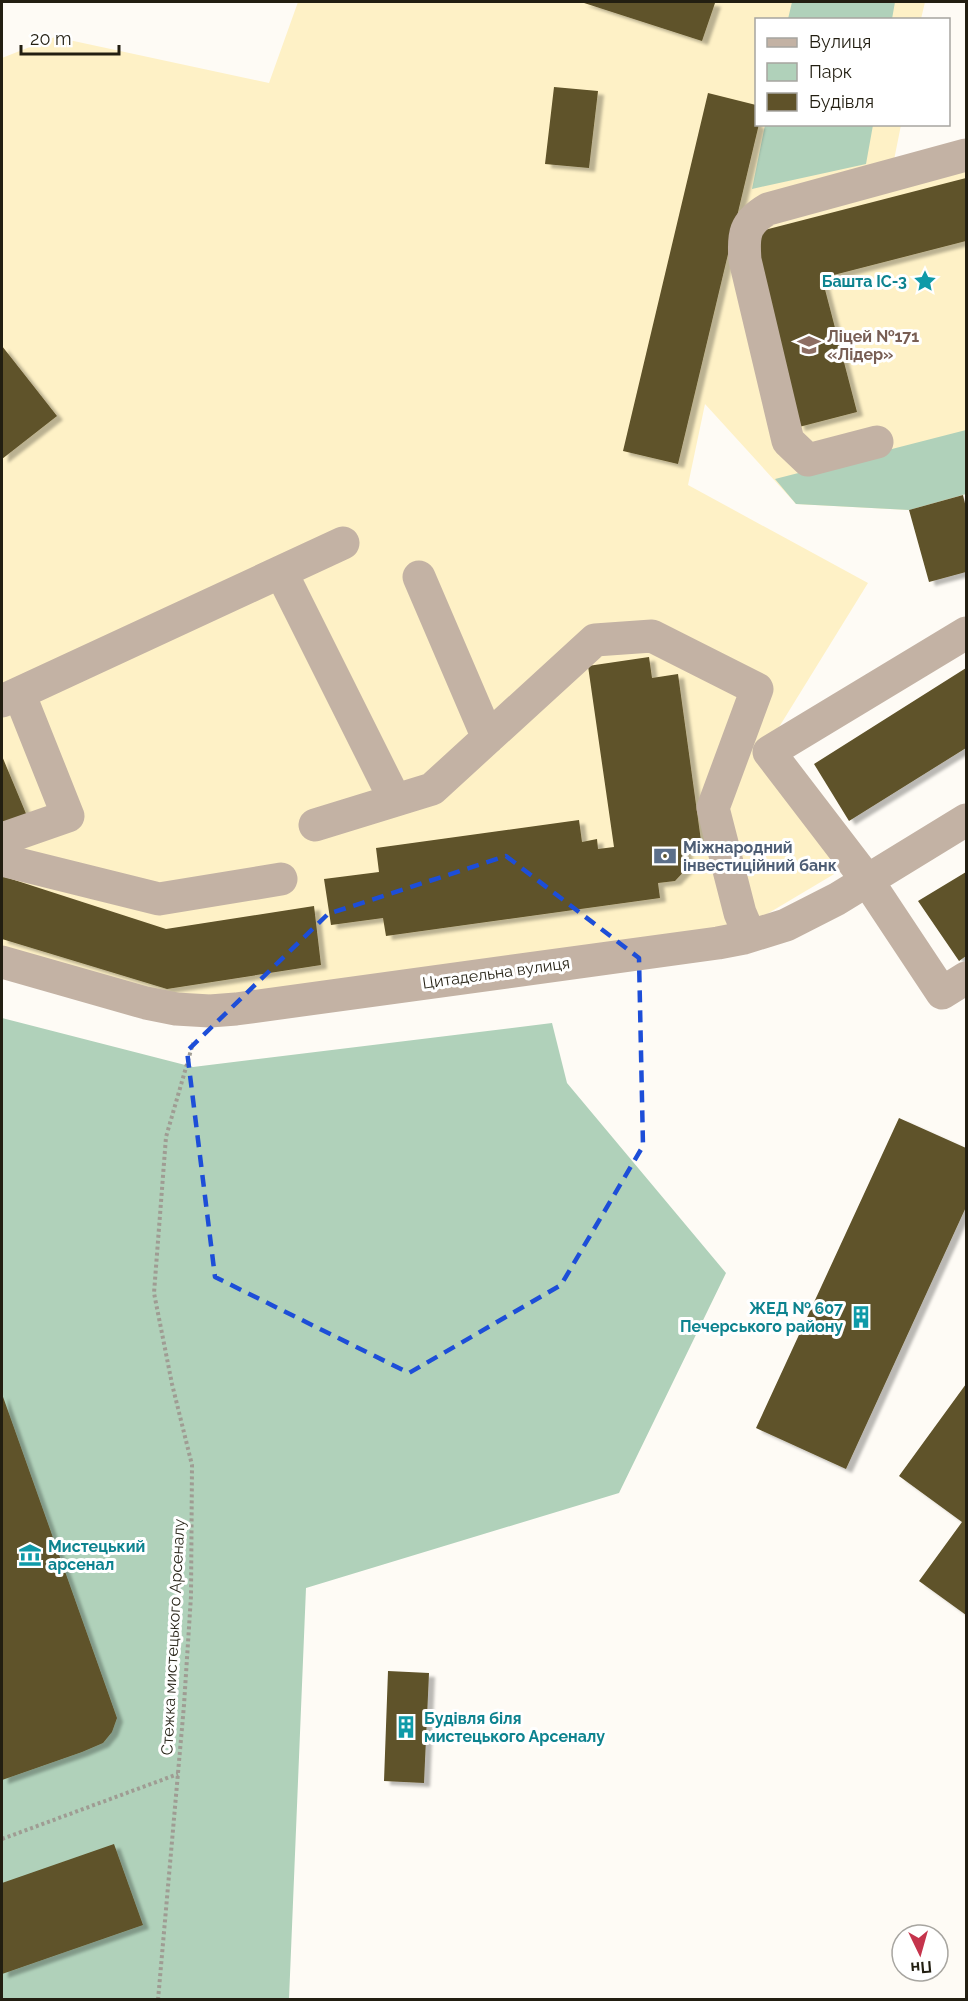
<svg xmlns="http://www.w3.org/2000/svg" width="968" height="2001" font-family="Raleway,sans-serif">
  <style>
    .built { fill: #fef1c6 }
    .green { fill: #b0d1ba }
    .building { fill: #5f5229; filter: url(#shadow) }
    .lines { fill: none; stroke-linecap: round; stroke-linejoin: round }
    .path { stroke: #9f9c93; stroke-width: 4; stroke-dasharray: 3 3; stroke-linecap: butt }
    .minor { stroke: #c3b2a4; stroke-width: 33 }
    .marked { fill: none; stroke: #1d4ed8; stroke-width: 4.5; stroke-dasharray: 12 8; stroke-linejoin: round }
    .labels { text-anchor: middle; dominant-baseline: central; stroke-width: 6; stroke-linejoin: round; paint-order: stroke }
    .culture-label { font-size: 16px; font-weight: bold; fill: #0d838f; stroke: #fff; text-anchor: end }
    .education-label { font-size: 16px; font-weight: bold; fill: #785e54; stroke: #fff; text-anchor: start }
    .service-label { font-size: 16px; font-weight: bold; fill: #4e5e75; stroke: #fff; text-anchor: start }
    .street-label { font-size: 16px; fill: #221e11; stroke: #fff }
  </style>
  <defs>
    <filter id="shadow"><feDropShadow dx="6" dy="4" stdDeviation="1.5" flood-color="#0004"/></filter>
  </defs>
  <rect width="100%" height="100%" fill="#fefbf5"/>
  <path class="built" d="M298,2H925L921,19L756,20V124L901,125L894,160L966,141V494L909,510L796,504L705,404L688,485L868,583L763,753L846,867L718,943L236,1009L2,962V58L55,37L269,83Z"/>
  <path class="green" d="M792,2H895L892,19H788Z
    M765,125H873L866,164L752,189Z
    M966,430V494L909,510L796,504L775,479Z
    M2,1018L193,1067L552,1023L567,1083L726,1273L619,1493L306,1588L289,1999H2Z"/>
  <path class="building" d="M581,2H710L715,3L702,41Z
    M554,87L598,91L589,168L545,164Z
    M708,93L756,105V124H759L678,464L623,451Z
    M966,178V241L822,278L857,412L799,427L749,234Z
    M2,346L57,416L2,459Z
    M963,495L966,508V572L929,582L909,510Z
    M649,657L652,678L678,674L702,848L686,850L689,866L675,881L658,883L660,898L386,936L383,918L331,925L324,879L379,872L376,848L579,820L582,842L597,839L598,849L614,847L588,666Z
    M966,668V748L849,821L814,764Z
    M2,756L27,816L2,827Z
    M966,872V956L959,961L918,901Z
    M2,876L166,929L314,906L321,965L167,989L2,939Z
    M899,1118L966,1148V1207L846,1469L756,1428Z
    M966,1384V1615L919,1581L962,1522L899,1476Z
    M2,1394L117,1718L112,1732L103,1743L82,1752L2,1780Z
    M388,1671L429,1673L424,1783L384,1781Z
    M114,1844L143,1925L2,1974V1883Z"/>
  <g class="lines">
    <path class="path" d="M2,1839L178,1774
      M158,2000L184,1705L191,1596L192,1465L172,1384L154,1293L166,1137L193,1043"/>
    <path class="minor" d="M877,442L808,460L788,441L745,260C743,235 744,223 768,209L966,155
      M281,572L395,800
      M419,577L488,738
      M966,633L769,752L867,880L942,993L966,978
      M2,701L343,543
      M315,825L432,789L595,640L652,636L757,689L713,808L740,913L746,927L744,938
      M2,839L68,816L19,693
      M2,860L159,899L281,879
      M2,962L146,1003L176,1009L210,1011L236,1009L718,943L744,938L786,925L837,899L966,820"/>
  </g>
  <path class="marked" d="M506,856L639,958L643,1146L561,1285L409,1373L215,1277L187,1051L328,914Z"/>
  <defs>
    <g id="sight-bare" transform="scale(1.8)"><path d="M0-6L1.8-2.2L6-1.7L2.9 1.2L3.7 5.4L0 3.3L-3.7 5.4L-2.9 1.2L-6-1.7L-1.8-2.2Z" fill="#0f9aa8" stroke="#fff" stroke-width="2.5" paint-order="stroke"/></g>
    <g id="school-bare" transform="scale(1.8)"><path d="M0-5L7-2L0 1L-7-2ZM-4 1L0 2.5L4 1V4Q0 6-4 4Z" fill="#8d6e63" stroke="#fff" stroke-width="2.5" paint-order="stroke"/></g>
    <g id="bank-bare" transform="scale(1.8)"><path d="M-6-4H6V4H-6ZM0-2.3a2.3 2.3 0 1 0 0 4.6a2.3 2.3 0 1 0 0-4.6Z" fill="#5c6f8a" stroke="#fff" stroke-width="2.5" paint-order="stroke"/></g>
    <g id="building-bare" transform="scale(1.8)"><path d="M-4-6H4V6H1V3H-1V6H-4ZM-2.5-4.3h1.7v1.8h-1.7ZM.8-4.3h1.7v1.8H.8ZM-2.5-1h1.7V.8h-1.7ZM.8-1h1.7V.8H.8Z" fill="#0f9aa8" stroke="#fff" stroke-width="2.5" paint-order="stroke"/></g>
    <g id="museum-bare" transform="scale(1.8)"><path d="M0-6L6-3V-2H-6V-3ZM-5-1h2V3h-2ZM-1-1h2V3h-2ZM3-1h2V3H3ZM-6 4H6V6H-6Z" fill="#0f9aa8" stroke="#fff" stroke-width="2.5" paint-order="stroke"/></g>
  </defs>
  <g fill-rule="evenodd">
    <use href="#sight-bare" x="925" y="281"/>
    <use href="#school-bare" x="809" y="345"/>
    <use href="#bank-bare" x="665" y="856"/>
    <use href="#building-bare" x="861" y="1317"/>
    <use href="#museum-bare" x="30" y="1555"/>
    <use href="#building-bare" x="406" y="1727"/>
  </g>
  <g class="labels">
    <g class="culture-label">
      <text x="907" y="281">Башта ІС-3</text>
      <text x="843" y="1308">ЖЕД № 607<tspan x="843" dy="18">Печерського району</tspan></text>
      <text x="48" y="1546" text-anchor="start">Мистецький<tspan x="48" dy="18">арсенал</tspan></text>
      <text x="424" y="1718" text-anchor="start">Будівля біля<tspan x="424" dy="18">мистецького Арсеналу</tspan></text>
    </g>
    <g class="education-label">
      <text x="827" y="336">Ліцей №171<tspan x="827" dy="18">«Лідер»</tspan></text>
    </g>
    <g class="service-label">
      <text x="683" y="847">Міжнародний<tspan x="683" dy="18">інвестиційний банк</tspan></text>
    </g>
    <g class="street-label">
      <text transform="translate(496 973) rotate(-8)">Цитадельна вулиця</text>
      <text transform="translate(173 1637) rotate(-87)">Стежка мистецького Арсеналу</text>
    </g>
  </g>
  <rect width="968" height="2001" fill="none" stroke="#221e11" stroke-width="6"/>
  <rect x="755" y="18" width="195" height="108" fill="#ffffff" stroke="#a7a5a0" stroke-width="1.5"/>
  <rect x="767" y="38" width="30" height="9" fill="#c3b2a4" stroke="#a7a5a0" stroke-width="1.5"/>
  <text x="809" y="48" font-size="18" fill="#221e11">Вулиця</text>
  <rect x="767" y="63" width="30" height="18" fill="#b0d1ba" stroke="#a7a5a0" stroke-width="1.5"/>
  <text x="809" y="78" font-size="18" fill="#221e11">Парк</text>
  <rect x="767" y="93" width="30" height="18" fill="#5f5229" stroke="#a7a5a0" stroke-width="1.5"/>
  <text x="809" y="108" font-size="18" fill="#221e11">Будівля</text>
  <g transform="translate(920 1953) rotate(175)"><circle r="28" fill="#ffffff" stroke="#a7a5a0" stroke-width="1.5"/>
  <path d="M0-4.5L10 22L0 15L-10 22Z" fill="#c5344c"/>
  <text y="-9" font-size="16" font-weight="bold" text-anchor="middle" fill="#221e11">Пн</text>
  </g>
  <path d="M21 45v9h98v-9" fill="none" stroke="#221e11" stroke-width="3"/>
  <text x="30" y="45" font-size="18" fill="#221e11" stroke="#ffffff" stroke-width="4.5" paint-order="stroke">20 m</text>
</svg>
